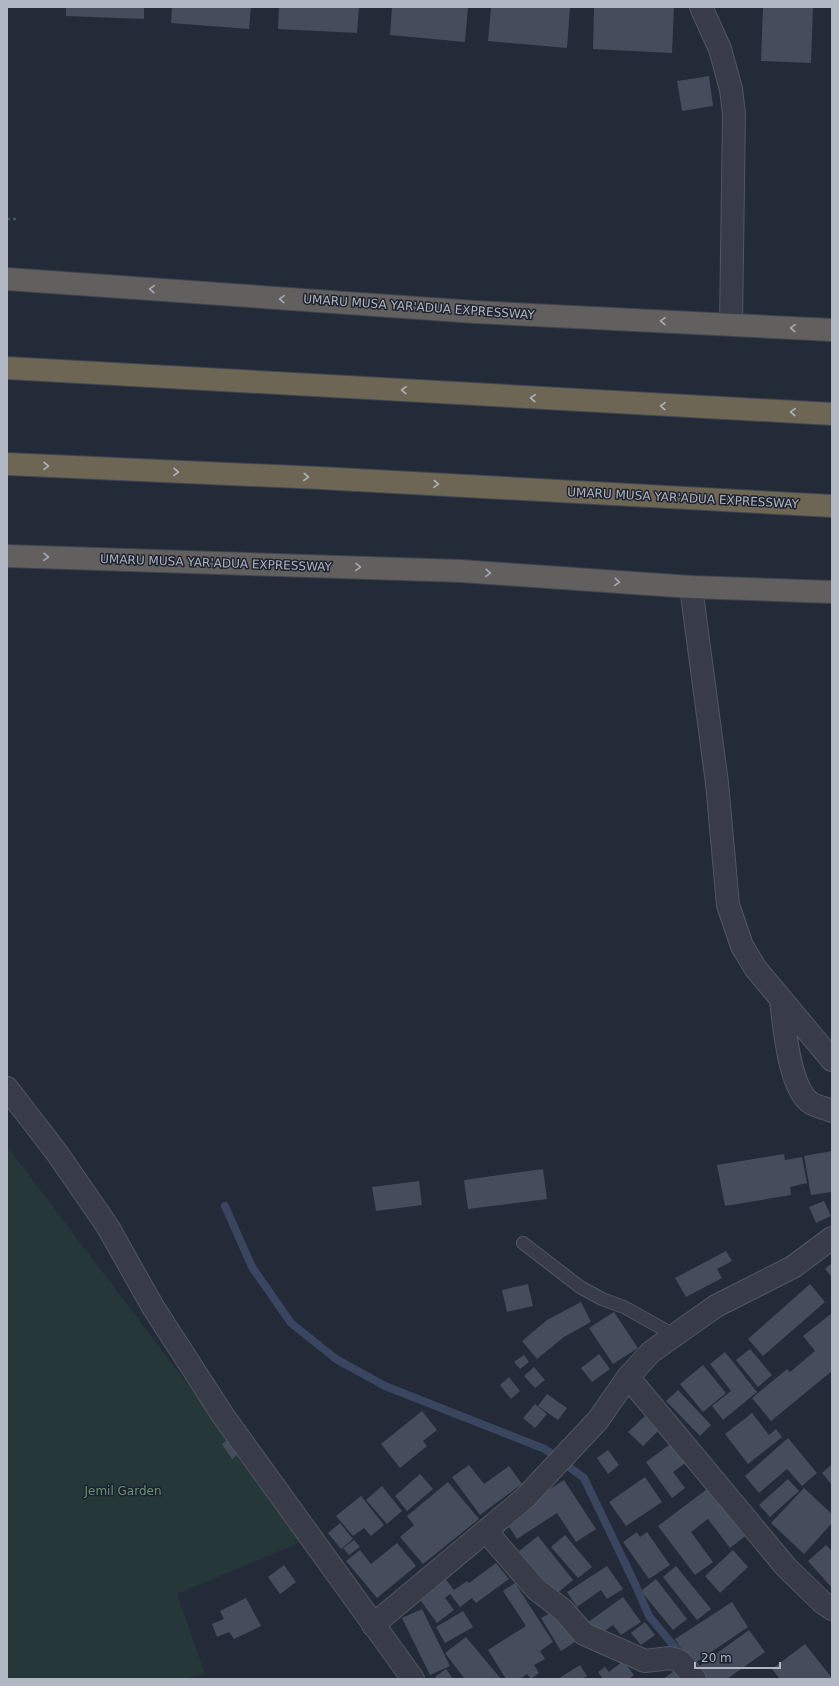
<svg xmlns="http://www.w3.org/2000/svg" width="839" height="1686" font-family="'DejaVu Sans',sans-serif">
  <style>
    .green { fill: #26373a }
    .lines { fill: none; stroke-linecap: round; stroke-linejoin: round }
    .stream { stroke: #3a465f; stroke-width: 8 }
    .building { fill: #454d5c }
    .service-casing { stroke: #525763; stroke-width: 14 }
    .minor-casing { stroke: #525763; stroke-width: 24 }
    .trunk-casing { stroke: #3f4450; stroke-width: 24 }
    .motorway-casing { stroke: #3f4450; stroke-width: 24 }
    .path { stroke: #435256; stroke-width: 2.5; stroke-dasharray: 3 3; stroke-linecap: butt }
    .service { stroke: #373c48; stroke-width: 12 }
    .minor { stroke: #373c48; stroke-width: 22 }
    .trunk { stroke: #62605e; stroke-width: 22 }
    .motorway { stroke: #6e6655; stroke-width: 22 }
    .oneway { stroke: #a6aab5 }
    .oneway2 { stroke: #afb3be }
    .labels { text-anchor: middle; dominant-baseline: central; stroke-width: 3; stroke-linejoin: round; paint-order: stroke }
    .street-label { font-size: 12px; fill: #b2b7c4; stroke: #1c212d }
    .park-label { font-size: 12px; fill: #6b9378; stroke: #1c212d }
  </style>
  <rect width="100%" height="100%" fill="#232a38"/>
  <path class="green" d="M7,1146L239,1452L301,1542L177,1594L205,1674L182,1679H7Z"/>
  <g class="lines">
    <path class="stream" d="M225,1206L252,1267L291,1323L336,1359L385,1386L545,1449L584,1478L636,1586L649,1616L683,1657"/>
  </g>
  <path class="building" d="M66,7H144V19L66,16Z
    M172,7H251L249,29L171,23Z
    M279,7H359L357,33L278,29Z
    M392,7H468L465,42L390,35Z
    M491,7H570L567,48L488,41Z
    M594,7H674L672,53L593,49Z
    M763,7H813L811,63L761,61Z
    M709,76L713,106L682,111L677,81Z
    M832,1151V1192L811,1195L804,1156Z
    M784,1154L785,1160L802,1157L807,1183L790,1187L791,1195L725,1206L717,1165Z
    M543,1169L547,1199L468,1209L464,1180Z
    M419,1181L422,1205L376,1211L372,1187Z
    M824,1201L831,1216L816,1223L809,1207Z
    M726,1251L732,1261L717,1269L722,1278L686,1297L675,1278Z
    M832,1263V1277L825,1269Z
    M528,1284L533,1306L507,1312L502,1290Z
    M810,1284L825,1302L763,1356L748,1339Z
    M581,1302L591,1322L564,1337L537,1359L522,1341L547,1320Z
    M614,1312L638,1348L613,1364L589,1328Z
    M832,1313V1371L771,1421L752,1398L787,1369L790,1372L815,1351L803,1336Z
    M750,1349L772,1375L758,1387L736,1360Z
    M725,1352L757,1392L723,1420L712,1406L731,1391L710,1364Z
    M599,1354L610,1369L592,1382L581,1368Z
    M524,1355L529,1362L520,1369L514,1362Z
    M703,1365L726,1393L703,1412L680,1384Z
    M534,1367L545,1380L535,1388L524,1376Z
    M509,1377L520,1391L511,1399L500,1385Z
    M678,1390L711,1425L700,1436L666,1401Z
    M547,1394L567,1408L558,1420L538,1406Z
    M535,1404L547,1414L535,1428L523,1418Z
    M422,1411L437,1430L423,1441L427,1446L400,1468L381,1444Z
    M752,1413L769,1435L776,1429L782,1437L748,1464L725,1434Z
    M645,1416L659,1430L643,1446L628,1432Z
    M788,1438L817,1473L802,1486L787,1469L759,1493L745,1476Z
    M227,1440L237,1455L232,1459L222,1444Z
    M673,1442L687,1462L673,1472L685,1488L672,1498L646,1462Z
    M608,1450L619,1465L608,1474L597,1458Z
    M832,1464V1485L822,1473Z
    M469,1465L484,1484L509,1466L522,1484L480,1515L452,1477Z
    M420,1474L433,1489L407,1511L395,1496Z
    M645,1477L662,1502L626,1526L609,1502Z
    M788,1479L799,1491L770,1517L759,1505Z
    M564,1480L596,1529L576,1542L557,1513L517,1539L504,1519Z
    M448,1482L479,1519L423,1564L400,1537L414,1525L407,1516Z
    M382,1486L402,1511L387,1524L366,1500Z
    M711,1486L748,1534L730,1548L708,1519L691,1532L713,1562L695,1575L658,1526Z
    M804,1488L832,1514V1523L804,1554L771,1523Z
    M361,1496L384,1525L371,1536L364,1528L353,1536L336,1516Z
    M340,1523L353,1539L341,1549L328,1533Z
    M637,1532L640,1537L647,1532L670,1565L649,1579L623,1542Z
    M565,1535L592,1567L578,1578L551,1547Z
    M538,1536L573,1580L554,1596L518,1552Z
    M354,1540L360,1547L349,1555L343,1548Z
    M397,1543L416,1566L377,1598L346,1561L360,1550L371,1564Z
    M826,1545L832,1551V1588L808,1561Z
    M733,1550L748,1567L720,1593L705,1576Z
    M496,1563L509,1579L476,1603L472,1598L460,1607L450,1594L445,1598L454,1610L437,1623L418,1597L444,1577L454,1590L467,1581L469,1583Z
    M284,1565L296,1582L280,1594L268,1577Z
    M607,1566L623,1589L607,1599L601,1590L577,1607L567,1592Z
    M676,1566L711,1609L697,1620L663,1577Z
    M656,1579L687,1619L673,1630L641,1591Z
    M515,1583L553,1642L540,1651L545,1659L534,1665L539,1673L531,1679L527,1674L520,1679H506L488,1650L526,1626L503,1591Z
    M623,1597L641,1622L621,1635L613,1625L596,1637L587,1623Z
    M246,1598L261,1626L234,1639L229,1632L217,1637L212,1624L224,1619L220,1611Z
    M732,1602L748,1627L692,1665L675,1639Z
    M422,1609L450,1666L430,1675L402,1618Z
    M556,1610L575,1642L561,1651L541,1618Z
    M463,1611L473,1627L445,1643L436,1627Z
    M645,1622L655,1635L641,1645L631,1633Z
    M749,1630L765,1652L727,1679H707L698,1667Z
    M466,1637L501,1679H466L464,1678L445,1653Z
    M805,1644L832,1678L831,1679H780L772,1669Z
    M623,1661L634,1675L629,1679H603L598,1672L605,1667L609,1672Z
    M580,1665L587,1676L582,1679H558Z
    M680,1667L688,1679H663Z
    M446,1669L453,1679H437L435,1677Z"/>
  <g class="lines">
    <g class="service-casing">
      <path id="service" d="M523,1243L580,1287L602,1299L624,1307L674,1335"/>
    </g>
    <g class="minor-casing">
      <path id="minor" d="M701,7L720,49L731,89L734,114L731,324
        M691,587L717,783L728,905L742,946L756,969L832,1060
        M781,1000C784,1025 789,1089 811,1103C817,1107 826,1108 832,1111
        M7,1088L57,1153L108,1227L153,1307L224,1417L413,1679
        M628,1377L786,1567L823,1603L832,1609
        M486,1531L536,1589L563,1610L584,1634L645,1661L670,1658L677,1660L681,1662L695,1679
        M373,1625L525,1498L598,1420L628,1377L651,1352L716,1306L793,1267L832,1238"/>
    </g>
    <g class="trunk-casing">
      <path id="trunk" d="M7,279L475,312L832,330
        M7,556L461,571L691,587L832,592"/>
    </g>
    <g class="motorway-casing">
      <path id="motorway" d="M7,368L832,414
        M7,464L320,478L832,506"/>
    </g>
    <path class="path" d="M7,219H16"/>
    <use href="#service" class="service"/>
    <use href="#minor" class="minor"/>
    <use href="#trunk" class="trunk"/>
    <use href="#motorway" class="motorway"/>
  </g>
  <defs><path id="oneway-chevron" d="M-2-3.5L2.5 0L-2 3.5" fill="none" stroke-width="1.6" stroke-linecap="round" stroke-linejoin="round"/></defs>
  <g class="oneway">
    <use href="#oneway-chevron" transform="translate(152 289) rotate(-176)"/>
    <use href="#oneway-chevron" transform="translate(282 299) rotate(-176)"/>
    <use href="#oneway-chevron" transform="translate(663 321) rotate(-177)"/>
    <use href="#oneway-chevron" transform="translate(793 328) rotate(-177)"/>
    <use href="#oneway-chevron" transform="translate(46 557) rotate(2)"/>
    <use href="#oneway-chevron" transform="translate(358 567) rotate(2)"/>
    <use href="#oneway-chevron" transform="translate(488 573) rotate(4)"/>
    <use href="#oneway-chevron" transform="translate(617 582) rotate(4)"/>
  </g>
  <g class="oneway2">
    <use href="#oneway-chevron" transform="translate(404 390) rotate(-177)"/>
    <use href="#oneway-chevron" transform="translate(533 398) rotate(-177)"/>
    <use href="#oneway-chevron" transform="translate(663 406) rotate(-177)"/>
    <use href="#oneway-chevron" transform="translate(793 412) rotate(-177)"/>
    <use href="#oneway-chevron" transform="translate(46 466) rotate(2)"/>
    <use href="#oneway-chevron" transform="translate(176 472) rotate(2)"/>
    <use href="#oneway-chevron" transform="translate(306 477) rotate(2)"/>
    <use href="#oneway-chevron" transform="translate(436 484) rotate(3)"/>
  </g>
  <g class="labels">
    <g class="street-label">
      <text transform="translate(419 307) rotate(4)">UMARU MUSA YAR'ADUA EXPRESSWAY</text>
      <text transform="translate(683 498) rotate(3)">UMARU MUSA YAR'ADUA EXPRESSWAY</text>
      <text transform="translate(216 563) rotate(2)">UMARU MUSA YAR'ADUA EXPRESSWAY</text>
    </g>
    <g class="park-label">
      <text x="123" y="1491">Jemil Garden</text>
    </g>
  </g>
  <rect width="839" height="1686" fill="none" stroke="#b2b7c4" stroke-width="16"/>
  <path d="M695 1662v6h85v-6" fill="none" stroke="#b2b7c4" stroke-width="2"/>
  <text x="701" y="1662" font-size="12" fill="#b2b7c4" stroke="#1c212d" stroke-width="3" paint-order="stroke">20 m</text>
</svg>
